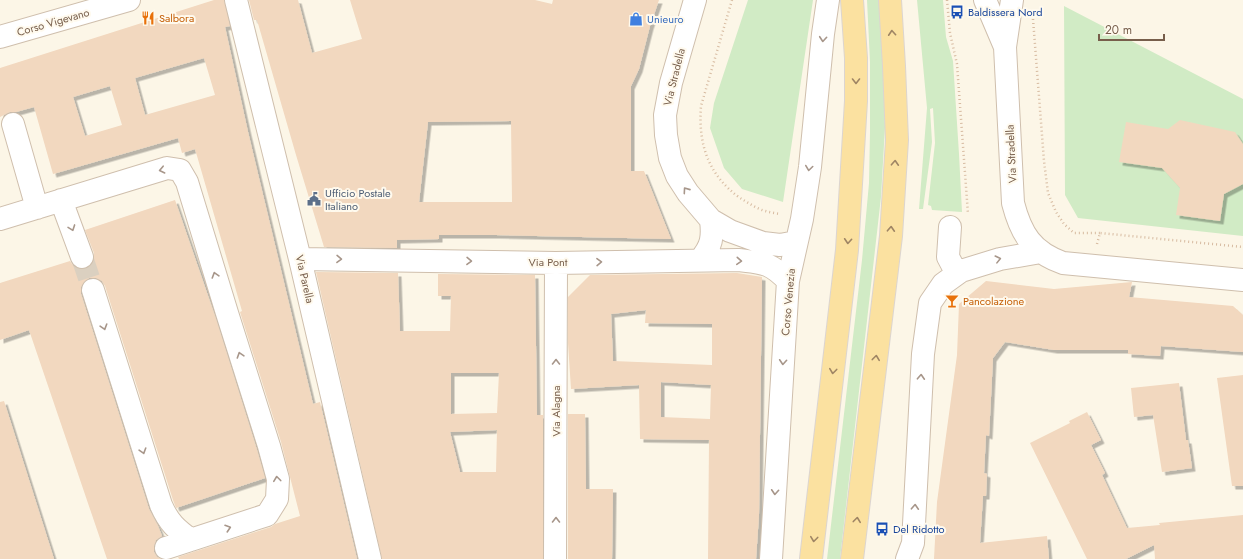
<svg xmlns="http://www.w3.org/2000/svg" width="1243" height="559" font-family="Jost,sans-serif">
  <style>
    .green { fill: #d1ebc5 }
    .building { fill: #f2d8bf; fill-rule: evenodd; filter: url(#shadow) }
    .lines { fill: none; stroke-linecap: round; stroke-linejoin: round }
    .minor-tunnel { stroke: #dbd0c0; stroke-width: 22; stroke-dasharray: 22 11; stroke-linecap: butt }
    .minor-casing { stroke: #cfbfad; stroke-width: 24 }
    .major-casing { stroke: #dcd5d0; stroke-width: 24 }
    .path { stroke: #d7bba1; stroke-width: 2.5; stroke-dasharray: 1 3; stroke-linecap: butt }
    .minor { stroke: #fff; stroke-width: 22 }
    .major { stroke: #fbe1a0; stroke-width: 22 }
    .oneway { stroke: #9f8564 }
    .oneway2 { stroke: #a7968a }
    .labels { text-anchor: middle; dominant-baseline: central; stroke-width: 4; stroke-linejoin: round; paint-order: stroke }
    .transit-label { font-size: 11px; fill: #164399; stroke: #fffaee; text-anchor: start }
    .food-label { font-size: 11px; fill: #c56008; stroke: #fffaee; text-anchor: start }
    .shop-label { font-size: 11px; fill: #366cbe; stroke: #fffaee; text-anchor: start }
    .street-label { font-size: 11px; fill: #775e4b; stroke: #fffaee }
    .service-label { font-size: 11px; fill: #4e5e75; stroke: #fffaee; text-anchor: start }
  </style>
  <defs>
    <filter id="shadow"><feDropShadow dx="3.5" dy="3.5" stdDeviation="0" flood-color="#0004"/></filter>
  </defs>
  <rect width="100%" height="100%" fill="#fcf6e7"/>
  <path class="green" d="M748,0H813L783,202L742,189L724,168L710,128L714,103Z
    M867,0H881L883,42L885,127L881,197L840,559H827L862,260L869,183L870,132V62Z
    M917,0H943L946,37L953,61L959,154L962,212L932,210L931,206L928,205L935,143L933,108L930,109L932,142L923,209H919L927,108Z
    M1064,6L1243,99V236L1078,218L1065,195Z"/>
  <path class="building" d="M214,0H224L230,26L225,27L248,132L313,404L320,402L357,559H179L178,557L271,527L275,524L300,516L281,442L240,312L242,311L195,149L182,153L178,138L53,174L34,107L16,112H10L0,117V68ZM204,58L215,95L145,115L135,78ZM110,86L122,125L85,136L73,97Z
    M249,0H298L312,53L362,39L350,0H535L552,4L553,0H659L650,26L639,69L631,86V171H644L671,239L495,235H439V239L397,240V248L324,247L296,155L257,20H254ZM511,121L512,202H419L428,122Z
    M1180,120L1235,132L1243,144V184L1224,194L1220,221L1176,215L1180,188L1162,168L1119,162L1126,122L1168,129Z
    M175,200L216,319L257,450L265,478L176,508L173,500L105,286L102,281L96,278H89L84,282L81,287V294L149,509L158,526L162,536L156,540L154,546V552L157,557L161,559H107L29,330L0,340V283L70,261L74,267L80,269H87L92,265L94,259V253L85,230Z
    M316,272L398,273L400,331H450L451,296H438V274L535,275L537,415H543V559H382ZM451,373H499L497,413L451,414ZM497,430L496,472H460L450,432Z
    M737,273L762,277L759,515L756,559H708L709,440L640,439L639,385L571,389L568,343V297L590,275ZM646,310L645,323L712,324V365L613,361L611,314ZM661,382L711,385L710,419L661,417Z
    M986,281L1054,289L1132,282L1129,297L1233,306L1243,315V352L1161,346L1160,356L1128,354V350H1054L1005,342L993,358L989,436L986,435L984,473L987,474L986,496H983L980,543L1047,536L1049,559H934L937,502L957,355L959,304Z
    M1243,375V486H1232L1217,378Z
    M1179,383L1186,440H1188L1192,468L1162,472L1153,415L1134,417L1131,388Z
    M4,401L54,559H0V402Z
    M1087,412L1101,440L1091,445L1105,473L1102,475L1127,528L1160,525L1159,523L1243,515V559H1155L1154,545L1126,559H1087L1030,443L1070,423L1069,421Z
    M568,414H585L586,489H613L612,559H568Z"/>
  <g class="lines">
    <path class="minor-tunnel" d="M82,257L93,290"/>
    <g class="minor-casing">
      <path id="minor" d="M236,0L300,259L370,559
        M695,0L671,83L665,115L666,135L670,158L677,176L688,193L711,220L730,231L763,243L780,245L796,242
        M985,0L1005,47
        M1012,0L1005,47L1013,203C1021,234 1032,252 1063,263L1243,280
        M0,37L129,0
        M13,124L37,208
        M61,200L82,257
        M0,219L167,168L180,170L187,182L227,313L269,446L278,479L277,499L267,515L166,548
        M950,227L948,257L957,274
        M300,259L556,263L738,260C763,263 770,262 788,281
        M700,260C712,246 713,237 711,220
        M93,290L161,505C169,523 176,529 191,540
        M555,559L556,263
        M771,559L788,281L802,219L810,167L823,34L828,0
        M907,559L913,543L923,354L930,303L943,284L961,271L1000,259L1041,252"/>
    </g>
    <g class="major-casing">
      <path id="major" d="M811,559L847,250L856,101V58L852,0
        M852,559L891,236L897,140L894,66L890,0"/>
    </g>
    <path class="path" d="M732,0L701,106C698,144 708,175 740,198C747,202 754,207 762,210C768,212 774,213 780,214
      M947,0L950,33L957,64L968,214
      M1033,19L1044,161L1048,193L1056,212L1064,224L1074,233H1100
      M1097,244L1100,233L1243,247"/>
    <use href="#minor" class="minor"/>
    <use href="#major" class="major"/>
  </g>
  <defs><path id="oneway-chevron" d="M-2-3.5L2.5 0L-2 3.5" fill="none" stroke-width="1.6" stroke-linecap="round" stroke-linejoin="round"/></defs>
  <g class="oneway">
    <use href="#oneway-chevron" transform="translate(892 33) rotate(-94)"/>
    <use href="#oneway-chevron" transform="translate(856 81) rotate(90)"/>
    <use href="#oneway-chevron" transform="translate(895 163) rotate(-87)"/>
    <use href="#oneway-chevron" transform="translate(891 229) rotate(-87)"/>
    <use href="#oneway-chevron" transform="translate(848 241) rotate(94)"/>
    <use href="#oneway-chevron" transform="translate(876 358) rotate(-83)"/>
    <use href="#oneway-chevron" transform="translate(833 371) rotate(97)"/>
    <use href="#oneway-chevron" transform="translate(857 520) rotate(-83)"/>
    <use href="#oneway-chevron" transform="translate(814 539) rotate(97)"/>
  </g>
  <g class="oneway2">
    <use href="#oneway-chevron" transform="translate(823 39) rotate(95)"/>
    <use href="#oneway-chevron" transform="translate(809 168) rotate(98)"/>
    <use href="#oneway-chevron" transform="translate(162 170) rotate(167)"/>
    <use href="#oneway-chevron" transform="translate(686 190) rotate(-125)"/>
    <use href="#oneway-chevron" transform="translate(72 228) rotate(70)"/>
    <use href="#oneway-chevron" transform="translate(339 259) rotate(1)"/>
    <use href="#oneway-chevron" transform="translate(998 259) rotate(-14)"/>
    <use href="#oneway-chevron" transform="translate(469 261) rotate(1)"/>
    <use href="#oneway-chevron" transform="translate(739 261) rotate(4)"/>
    <use href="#oneway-chevron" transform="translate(599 262) rotate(-1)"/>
    <use href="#oneway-chevron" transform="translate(215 275) rotate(-107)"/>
    <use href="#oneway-chevron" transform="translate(104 327) rotate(73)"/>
    <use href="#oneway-chevron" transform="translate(240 355) rotate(-108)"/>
    <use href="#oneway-chevron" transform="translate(556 362) rotate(-90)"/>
    <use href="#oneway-chevron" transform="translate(783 362) rotate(94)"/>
    <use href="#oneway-chevron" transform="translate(921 377) rotate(-87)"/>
    <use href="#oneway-chevron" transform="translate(143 451) rotate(73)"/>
    <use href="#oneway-chevron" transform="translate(277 479) rotate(-97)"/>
    <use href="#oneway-chevron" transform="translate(775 492) rotate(94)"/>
    <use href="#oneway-chevron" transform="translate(915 507) rotate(-87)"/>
    <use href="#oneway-chevron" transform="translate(556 520) rotate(-90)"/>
    <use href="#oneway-chevron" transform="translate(228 528) rotate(-18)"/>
  </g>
  <defs>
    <g id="bus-bare" transform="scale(1.08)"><path d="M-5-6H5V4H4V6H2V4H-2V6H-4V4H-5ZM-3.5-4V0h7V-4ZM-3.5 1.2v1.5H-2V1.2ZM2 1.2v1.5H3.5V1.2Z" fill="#1a4fb4" stroke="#fffaee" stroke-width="2.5" paint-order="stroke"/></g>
    <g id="restaurant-bare" transform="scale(1.08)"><path d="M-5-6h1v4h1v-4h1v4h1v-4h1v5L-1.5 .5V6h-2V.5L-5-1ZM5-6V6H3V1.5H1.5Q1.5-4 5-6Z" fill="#e8710a" stroke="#fffaee" stroke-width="2.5" paint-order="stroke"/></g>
    <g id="shop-bare" transform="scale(1.08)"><path d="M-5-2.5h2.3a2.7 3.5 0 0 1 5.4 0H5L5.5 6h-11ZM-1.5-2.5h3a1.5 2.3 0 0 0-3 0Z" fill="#3f7fe0" stroke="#fffaee" stroke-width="2.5" paint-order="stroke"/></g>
    <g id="civic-bare" transform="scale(1.08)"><path d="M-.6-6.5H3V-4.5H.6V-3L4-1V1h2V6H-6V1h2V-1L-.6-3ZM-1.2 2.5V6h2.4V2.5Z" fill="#5c6f8a" stroke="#fffaee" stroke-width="2.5" paint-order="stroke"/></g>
    <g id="bar-bare" transform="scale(1.08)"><path d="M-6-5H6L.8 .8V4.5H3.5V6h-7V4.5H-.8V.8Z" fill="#e8710a" stroke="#fffaee" stroke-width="2.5" paint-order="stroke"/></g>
  </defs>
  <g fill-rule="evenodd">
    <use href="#bus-bare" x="957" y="12"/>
    <use href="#restaurant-bare" x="148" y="18"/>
    <use href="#shop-bare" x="636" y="19"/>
    <use href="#civic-bare" x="314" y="199"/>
    <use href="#bar-bare" x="952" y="301"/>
    <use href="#bus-bare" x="882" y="529"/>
  </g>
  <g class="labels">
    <g class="transit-label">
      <text x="968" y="12">Baldissera Nord</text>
      <text x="893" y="529">Del Ridotto</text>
    </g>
    <g class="food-label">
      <text x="159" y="18">Salbora</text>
      <text x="963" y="301">Pancolazione</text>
    </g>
    <g class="shop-label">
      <text x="647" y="19">Unieuro</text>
    </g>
    <g class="street-label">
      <text transform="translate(53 22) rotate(-16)">Corso Vigevano</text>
      <text transform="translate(674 77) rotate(-76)">Via Stradella</text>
      <text transform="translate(1011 154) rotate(-93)">Via Stradella</text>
      <text x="548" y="262">Via Pont</text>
      <text transform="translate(305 279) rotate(77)">Via Parella</text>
      <text transform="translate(788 302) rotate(-85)">Corso Venezia</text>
      <text transform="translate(556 411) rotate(-90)">Via Alagna</text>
    </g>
    <g class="service-label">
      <text x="325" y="193">Ufficio Postale<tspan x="325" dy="13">Italiano</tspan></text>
    </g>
  </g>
  <path d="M1099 34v6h65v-6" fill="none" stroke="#775e4b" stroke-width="2"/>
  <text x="1105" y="34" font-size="12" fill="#775e4b" stroke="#fffaee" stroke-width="3" paint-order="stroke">20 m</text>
</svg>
